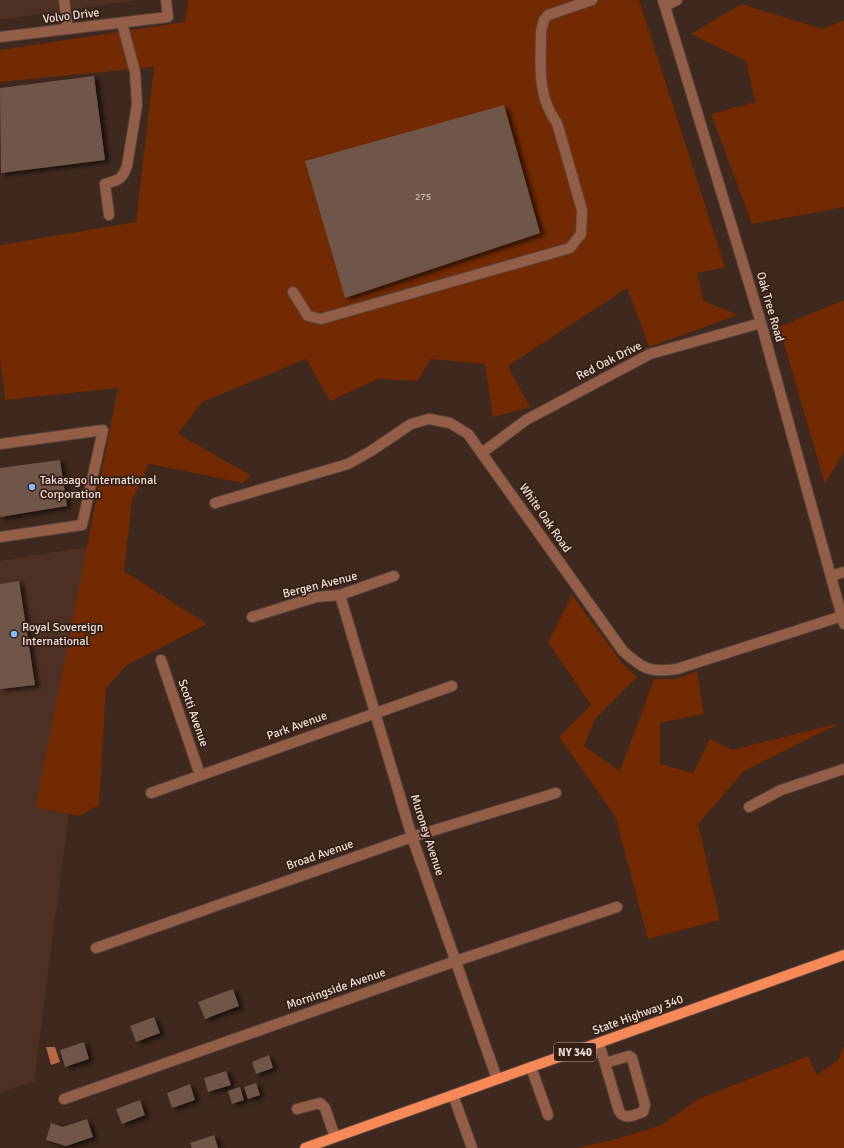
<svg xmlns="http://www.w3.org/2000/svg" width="844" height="1148" font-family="Signika,sans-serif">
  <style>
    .built { fill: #4d3023 }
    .green { fill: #712a01 }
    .water { fill: #b76844 }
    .building { fill: #6f5448; filter: url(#shadow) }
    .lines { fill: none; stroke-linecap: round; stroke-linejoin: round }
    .minor-casing { stroke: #5b453b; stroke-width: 12 }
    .major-casing { stroke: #5b453b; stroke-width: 12 }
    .minor { stroke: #935e47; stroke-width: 10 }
    .major { stroke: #f68958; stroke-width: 10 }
    .poi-dot { fill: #87bbfb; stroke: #351e14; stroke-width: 1.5 }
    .labels { text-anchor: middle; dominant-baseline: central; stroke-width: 3.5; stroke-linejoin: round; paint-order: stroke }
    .number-label { font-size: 10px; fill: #cebcb3 }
    .shield { fill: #351e14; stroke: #b6a49c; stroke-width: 1 }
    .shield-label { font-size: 11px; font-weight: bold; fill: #eeded7 }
    .street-label { font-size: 12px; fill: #eeded7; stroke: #351e14 }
    .poi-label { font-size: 12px; fill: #eeded7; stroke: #351e14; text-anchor: start }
  </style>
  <defs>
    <filter id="shadow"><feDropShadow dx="4.5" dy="2.5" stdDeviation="2" flood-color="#0009"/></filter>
  </defs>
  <rect width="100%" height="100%" fill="#3f281d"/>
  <path class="built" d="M0,0H139L0,20Z
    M104,544L34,1081L0,1093V561Z"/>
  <path class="green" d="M188,0H639L725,267L697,273L704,301L738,315L649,347L627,288L508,366L530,407L493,417L485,364L431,359L417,381L378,379L330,401L306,359L202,402L178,434L250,475L243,483L149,464L132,501L124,571L207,624L127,665L106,688L99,805L79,816L36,807L118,388L5,400L0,360V245L136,222L154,67L0,82V50L185,22Z
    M741,4L823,29L844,20V207L752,224L711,114L755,102L746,61L691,34Z
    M844,300V452L825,484L779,327Z
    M572,595L623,664L637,677L595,719L584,746L620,771L654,679H677L697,671L704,714L660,723V764L693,773L710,739L732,750L840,723L744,771L698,824L720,920L648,939L615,816L559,737L591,705L548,642Z
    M844,1046V1148H577L613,1140L662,1125L698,1099L808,1056L817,1075L838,1060Z"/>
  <path class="water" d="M46,1047H55L60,1062L51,1065Z"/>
  <path class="building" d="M94,76L105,160L1,173L0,88Z
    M504,105L540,233L345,298L305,161Z
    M60,460L67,506L0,517V468Z
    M19,581L35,685L0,689V584Z
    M233,989L239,1006L205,1019L198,1002Z
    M154,1017L160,1033L136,1042L130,1026Z
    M84,1042L89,1059L65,1067L60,1050Z
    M269,1055L273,1068L256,1074L252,1062Z
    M226,1071L231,1085L208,1092L204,1078Z
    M256,1083L260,1095L248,1099L244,1087Z
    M190,1084L195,1100L172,1108L167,1093Z
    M240,1087L244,1100L232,1104L228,1091Z
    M140,1100L145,1115L122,1124L116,1109Z
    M87,1119L93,1137L66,1146L46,1140L51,1123L63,1127Z
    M214,1135L218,1148H192L190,1143Z"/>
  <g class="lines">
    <g class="minor-casing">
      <path id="minor" d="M64,0L68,29
        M166,0L168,17
        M663,0L761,323L844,624
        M665,6L677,0
        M0,37L168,17
        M109,215L105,184C118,180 122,180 127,166L137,105L135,72L122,23
        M293,292L308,316L321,319L570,248L581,234L582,210L557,123C536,95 541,64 541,31L544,20L548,15L592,0
        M0,444L103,430L82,525L0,537
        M483,452L526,420L650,354L761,323
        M215,503L348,464L371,451L411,424L429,419L450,423L468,434L623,651C643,669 650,673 677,669L842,616
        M831,576L844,572
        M340,595L412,837L497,1079
        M252,617L316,597L340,595L394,576
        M161,660L200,775
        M151,793L452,686
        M749,807L781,790L844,769
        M96,948L412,837L556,793
        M599,1043L619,1111C625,1121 633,1115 643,1112L645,1105L632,1058L629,1056L605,1063
        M531,1067L548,1115
        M453,1095L472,1148
        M64,1099L456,961L617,907
        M297,1109L320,1103L325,1108L335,1137"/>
    </g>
    <g class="major-casing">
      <path id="major" d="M305,1148L844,955"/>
    </g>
    <use href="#minor" class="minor"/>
    <use href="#major" class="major"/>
  </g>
  <g class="poi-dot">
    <circle cx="32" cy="487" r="4"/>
    <circle cx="14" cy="634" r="4"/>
  </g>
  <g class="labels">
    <g class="number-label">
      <text x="423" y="197">275</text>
    </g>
    <rect class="shield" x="554" y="1043" width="42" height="18" rx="3"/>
    <g class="shield-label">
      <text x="575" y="1052">NY 340</text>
    </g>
    <g class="street-label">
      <text transform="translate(71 16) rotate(-7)">Volvo Drive</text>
      <text transform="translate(770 307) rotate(74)">Oak Tree Road</text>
      <text transform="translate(609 361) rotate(-27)">Red Oak Drive</text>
      <text transform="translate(545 518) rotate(55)">White Oak Road</text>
      <text transform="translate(320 585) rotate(-14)">Bergen Avenue</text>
      <text transform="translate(193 713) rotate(71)">Scotti Avenue</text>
      <text transform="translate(297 726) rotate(-20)">Park Avenue</text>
      <text transform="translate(427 835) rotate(72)">Muroney Avenue</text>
      <text transform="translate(320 855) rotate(-19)">Broad Avenue</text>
      <text transform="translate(336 989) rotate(-19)">Morningside Avenue</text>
      <text transform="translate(638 1015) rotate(-20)">State Highway 340</text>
    </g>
    <g class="poi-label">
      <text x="40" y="480">Takasago International<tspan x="40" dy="14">Corporation</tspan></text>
      <text x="22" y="627">Royal Sovereign<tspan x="22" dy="14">International</tspan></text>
    </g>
  </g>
</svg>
